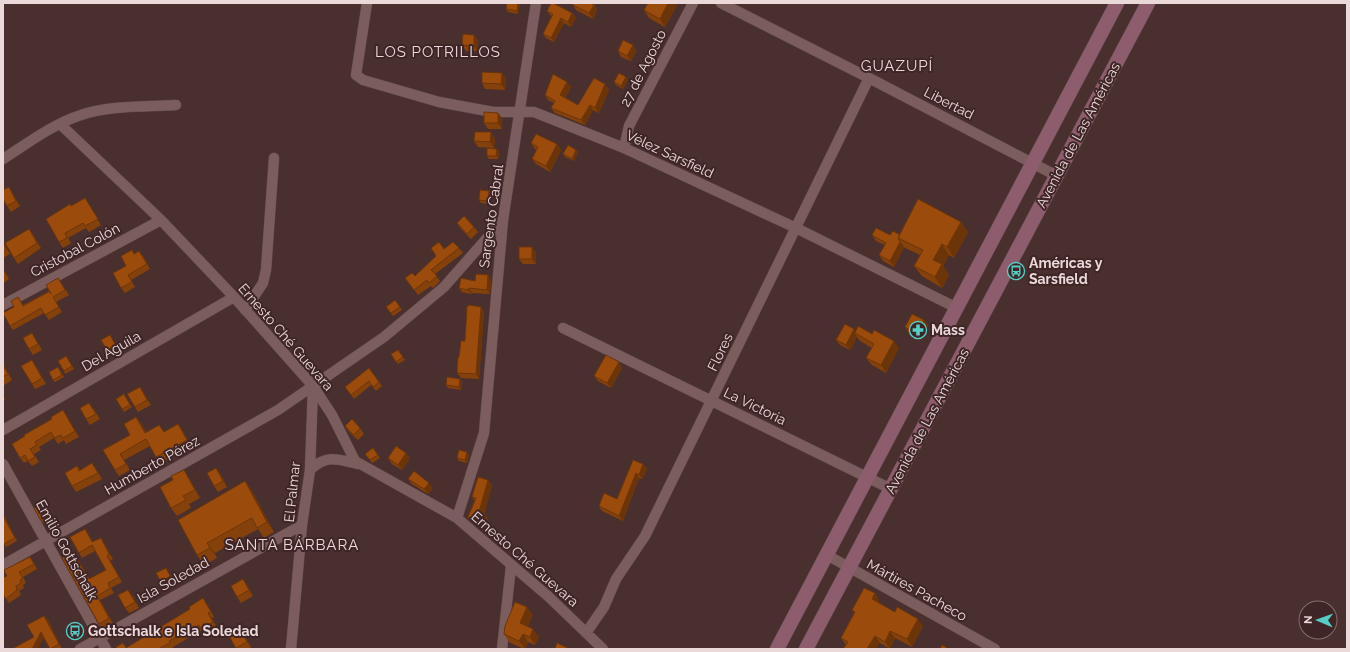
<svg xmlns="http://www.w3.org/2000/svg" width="1350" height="652" font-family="Raleway,sans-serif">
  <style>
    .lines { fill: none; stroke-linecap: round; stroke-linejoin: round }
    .street-casing { stroke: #644d4d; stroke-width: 11 }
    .secondary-casing { stroke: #644d4d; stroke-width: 15 }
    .street { stroke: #7c5d5d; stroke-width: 10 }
    .secondary { stroke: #8d5d6e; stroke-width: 14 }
    .wall { fill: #85410b }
    .shaded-wall { fill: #6c3509 }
    .building { fill: #9b4c0d; stroke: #6c3509 }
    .labels { text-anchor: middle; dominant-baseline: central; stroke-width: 4; stroke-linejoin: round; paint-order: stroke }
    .street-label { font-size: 14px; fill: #ebd9d9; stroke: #3f2526 }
    .poi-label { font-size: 14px; font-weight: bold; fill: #ebd9d9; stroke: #3f2526; text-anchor: start }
    .neighbourhood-label { font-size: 15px; letter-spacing: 1px; fill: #ebd9d9; stroke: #3f2526 }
  </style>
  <rect width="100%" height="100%" fill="#4a2f2f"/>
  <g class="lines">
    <g class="street-casing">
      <path id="street" d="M367,3L356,75L363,80L439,102L493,112H534L624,148L796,228L957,308
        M721,3L869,78L1057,176
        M60,124L161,220L234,297L313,386L332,415L355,461L457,518L549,597L603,649
        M624,148L629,126L693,3
        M3,159C28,143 53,124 81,115C109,105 147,107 176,105
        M3,305L161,220
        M245,310L263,283L266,270L274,158
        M563,328L891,489
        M3,430L234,297
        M3,464L106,649
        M310,470C326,454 338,459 358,464
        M457,518L484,433L503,220L536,3
        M827,555L995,649
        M3,565L278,410L384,337L444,287L503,220
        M586,633L604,607L616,579L645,536L869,78
        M80,649L302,525
        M291,649L302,525L310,470L313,386
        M502,649L511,566"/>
    </g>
    <g class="secondary-casing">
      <path id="secondary" d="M777,649L1117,3
        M806,649L1148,3"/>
    </g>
    <use href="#street" class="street"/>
    <use href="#secondary" class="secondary"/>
  </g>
  <path class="wall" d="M520,3L518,14L508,12L506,9Z
    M573,3H596L595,6L597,10L593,19L576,10L573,5Z
    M648,3H678L665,27L649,18L644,10Z
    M547,11L572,13L576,18L571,27L564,23L554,42L546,38L543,34L552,16L550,15Z
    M478,40L477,51H466L462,45Z
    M633,45L636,51L631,61L621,57L618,51Z
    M502,73L506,79L505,90L485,89L482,83Z
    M626,77L628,80L623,89L616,85L614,82Z
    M605,84L609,90L599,113L593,110L585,125L555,113L551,108L554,103L548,100L545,95L571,87L565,98L578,105Z
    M498,113L502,118V129H488L484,123Z
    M495,138L494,148L478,147L474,141Z
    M531,143L557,144L561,150L550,172L536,164L532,159L537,150L535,149Z
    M576,150L578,152L574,161L565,157L563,154Z
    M499,151L498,159H489L487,156Z
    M12,193L20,206L11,212L7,206Z
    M491,194L489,204L481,203L479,200Z
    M85,198L101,225L89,232L86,228L68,238L71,243L63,248L59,242L71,206Z
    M961,222L968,232L954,258L949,255L943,266L949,275L942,288L922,276L914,266L920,255L905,248L904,247L894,267L883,261L879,255L885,245L876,241L872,235H900Z
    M457,223L474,227L478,232L471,239L461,229Z
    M33,234L41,248L18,264L14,258Z
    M3,242L10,254L3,258Z
    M532,247L536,253V264H523L519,259Z
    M459,248L463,253L435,274L440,281L433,288L431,286L418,295L405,278L415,276L444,249Z
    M134,254L143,256L150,269L131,280L135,287L125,293L121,288L126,266Z
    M3,269L9,279L3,283Z
    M58,278L69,295L56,302L62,312L49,320L44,313L13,330L10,326L14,307L18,297L23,305L50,291Z
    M491,280L490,294L472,293L471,294L462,292L459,288L475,281Z
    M395,300L402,310L393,316L386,307Z
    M481,307L484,312L479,379L461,378L457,373L459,357L465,341Z
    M924,320L928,325L921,339L909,333L905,327Z
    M856,331L899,348L886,373L872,365L866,358L872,348L860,341L857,337L850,350L840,345L836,340Z
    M32,333L42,350L33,355L29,349Z
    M111,338L118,348L109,353L107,350Z
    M398,350L405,360L398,364L391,354Z
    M66,356L74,369L65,374L64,371Z
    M3,364L12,380L3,386Z
    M35,365L46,384L35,389L32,384Z
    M58,367L64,377L55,382L53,380Z
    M369,368L382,386L376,391L371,385L354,399L345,387Z
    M622,368L611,388L598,381L594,376Z
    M460,379L462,381L461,390L448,388L446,385Z
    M140,387L151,405L138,412L135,407Z
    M124,394L132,407L124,412L122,409Z
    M3,395L5,400L3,401Z
    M93,408L100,419L90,425L86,419Z
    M63,410L79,437L66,444L64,440L58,444L54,438L39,447L41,450L34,454L39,462L32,466L28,461L24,463L20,458L25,436L52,419Z
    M141,423L146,432H164L178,424L182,430L191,446L161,463L150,446L124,460L130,470L119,476L115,470L103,450L130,435Z
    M345,426L360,428L364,434L358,440L349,432Z
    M373,448L380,458L372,463L365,454Z
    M469,455L467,463L459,461L457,458Z
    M388,458H410L402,470L392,464Z
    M633,460L643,464L647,469L642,479L639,478L623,521L602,511L599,506L617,499Z
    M77,466L80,470L96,469L102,479L76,492L72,486Z
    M220,473L227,487L218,492L214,486Z
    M189,478L200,498L189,504L191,508L177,516L171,508Z
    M408,479L433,488L428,494L412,484Z
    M488,480L492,485L484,514L488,519L484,528L472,522L468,517L475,501L472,497Z
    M245,481L252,491L274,532L264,538L258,529L215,553L217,558L204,565L197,555Z
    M48,508L54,519L44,524L40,519Z
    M4,516L17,541L6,547L3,542Z
    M85,529L93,542L104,543L113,559L110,561L122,582L111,588L114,593L100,600L113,623L102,629L99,624L73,552L89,579L106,570L95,551L82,558L79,553Z
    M33,562L37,569L23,577L26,583L23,585L24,588L19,591L21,595L9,603L4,596L3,597V578Z
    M166,568L172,579L163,584L161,582Z
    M247,585L253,596L241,603L237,597Z
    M875,593L879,600L878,603L895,612L923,626L912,647L895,638L890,649L880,643L846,645L841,638L854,613L852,610Z
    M132,595L139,608L129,613L125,608Z
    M207,604L214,617L212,618L217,628L205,634L202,630L173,647L174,649H117L123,643L127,648Z
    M533,615L528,626L539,637L535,645L528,642L525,649H524L509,642L504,634Z
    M48,620L62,649H50L44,638L34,637Z
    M244,635L251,647L248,649H236L229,636Z"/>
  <path class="shaded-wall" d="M518,3H520L518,14L517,11Z
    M590,3H596L595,6L597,10L593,19L589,13Z
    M668,3H678L665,27L660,19Z
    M572,13L576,18L571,27L568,22Z
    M561,18L564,23L554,42L551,38Z
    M474,35L478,40L477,51L474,46Z
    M633,45L636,51L631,61L627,56Z
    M502,73L506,79L505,90L501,84Z
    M626,77L628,80L623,89L621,86Z
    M567,82L571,87L563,100L560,95Z
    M605,84L609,90L599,113L595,108Z
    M590,105L593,110L585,125L581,120Z
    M498,113L502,118V129L498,123Z
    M491,132L495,138L494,148L490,142Z
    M557,144L561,150L550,172L546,166Z
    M497,149L499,151L498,159L496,156Z
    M576,150L578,152L574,161L572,159Z
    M9,187L12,193L20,206L16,201Z
    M489,191L491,194L489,204L488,201Z
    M961,222L968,232L954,258L947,247Z
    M29,229L33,234L41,248L37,243Z
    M900,242L904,247L894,267L890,261Z
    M942,244L949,255L943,266L949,275L942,288L935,277L933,260Z
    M532,247L536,253V264L532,259Z
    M139,251L143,256L150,269L147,264Z
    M488,275L491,280L490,294L487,290Z
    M469,288L472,293L471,294L468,290Z
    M481,307L484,312L479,379L476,374Z
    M924,320L928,325L921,339L917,334Z
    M854,329L858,335L855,333L857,337L850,350L846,345Z
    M894,341L899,348L886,373L881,365Z
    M619,362L622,368L611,388L607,383Z
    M3,364L12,380L3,366Z
    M460,379L462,381L461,390L459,387Z
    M140,387L144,393L151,405L147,400Z
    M63,410L67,416L79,437L75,431Z
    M136,417L141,423L149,439L145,433Z
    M178,424L182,430L191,446L187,440Z
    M467,452L469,455L467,463L465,460Z
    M406,453L410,458L402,470L398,465Z
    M643,464L647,469L642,479L639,475Z
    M216,468L220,473L227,487L223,481Z
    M184,470L189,478L200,498L195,490Z
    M636,473L639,478L623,521L619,516Z
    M488,480L492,485L484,516V514L488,519L484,528L480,523L479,512Z
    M245,481L252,491L274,532L267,522Z
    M429,483L433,488L428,494L424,489Z
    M101,538L104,543L113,559L109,554Z
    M207,543L215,553L217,558L210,548Z
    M243,579L247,585L253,596L249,590Z
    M128,590L132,595L139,608L135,602Z
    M875,593L879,600L877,606L872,599Z
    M97,596L100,600L113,623L109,618Z
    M203,598L207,604L214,617L211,612Z
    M527,607L533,615L526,631L520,623Z
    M208,613L212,618L217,628L213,622Z
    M44,616L48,620L62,649L59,644Z
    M918,619L923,626L912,647L907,639Z
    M533,629L539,637L535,645L530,637Z
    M241,630L244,635L251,647L247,642Z
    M890,631L895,638L890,649L885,642Z
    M41,632L44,637L38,649H32Z
    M523,634L528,642L525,649L519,641Z
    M875,636L880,643L876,649H867Z"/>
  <path class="building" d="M507,3H518L517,11L506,9Z
    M551,3H553L572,13L568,22L561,18L551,38L543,34L553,14L547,11Z
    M573,3H590L594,5L589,13L573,5Z
    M648,3H668L660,19L644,10Z
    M463,34L474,35V46L462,45Z
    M623,40L633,45L627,56L618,51Z
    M482,72L502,73L501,84L482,83Z
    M619,73L626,77L621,86L614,82Z
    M553,74L567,82L560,95L578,105L594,78L605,84L595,108L590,105L581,120L551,108L555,101L545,95Z
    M484,112L498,113V123H484Z
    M475,132H491L490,142L474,141Z
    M536,134L557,144L546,166L532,159L538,147L531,143Z
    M568,145L576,150L572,159L563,154Z
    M487,148L497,149L496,156H487Z
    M9,187L16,201L7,206L3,199V190Z
    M480,190L489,191L488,201L479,200Z
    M85,198L98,219L85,226L83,223L65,233L67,238L59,242L46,219L70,204L71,206Z
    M918,199L961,222L947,247L942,244L933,260L942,264L935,277L914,266L923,250L898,238Z
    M464,216L474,227L467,234L457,223Z
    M876,228L890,235L893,231L900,235L898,238L900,242L890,261L879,255L886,243L872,235Z
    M29,229L37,243L14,258L5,243Z
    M439,242L444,249L453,242L459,248L431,270L437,276L429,283L427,280L414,290L405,278L412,273L415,276L436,256L431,248Z
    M3,243L6,249L3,251Z
    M519,247H532V259H519Z
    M132,250L134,254L139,251L147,264L128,275L132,282L121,288L113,273L126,266L121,256Z
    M476,274L488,275L487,290L469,288L468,290L459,288L461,278L475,281Z
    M58,278L65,290L53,297L59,307L45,315L41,308L10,326L3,313L14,307L11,301L18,297L23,306L50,291L51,294L46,285Z
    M395,300L400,307L391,313L386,307Z
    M469,305L481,307L476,374L457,373L458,357H459L461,341H465L467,307Z
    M912,314L924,320L917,334L905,327Z
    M845,324L854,329L846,345L836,340Z
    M858,326L872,334L874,330L894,341L881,365L866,358L874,344L855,333Z
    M32,333L38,344L29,349L23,338Z
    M110,335L116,346L107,350L101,340Z
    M398,350L403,357L396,362L391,354Z
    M606,355L619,362L607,383L594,376Z
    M66,356L72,366L64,371L58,361Z
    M32,360L42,378L32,384L21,366Z
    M3,366L8,374L3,377Z
    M58,367L62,375L53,380L49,372Z
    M369,368L379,382L373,387L369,381L351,395L345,387Z
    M447,377L460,379L459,387L446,385Z
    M140,387L147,400L135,407L127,394Z
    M124,394L130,405L122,409L116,399Z
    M89,403L96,414L86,419L80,408Z
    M63,410L75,431L63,438L61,435L54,438L51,432L35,442L37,445L30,449L35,457L28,461L25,455L20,458L12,444L25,436L24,435L52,419L51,417Z
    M136,417L145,433L159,425L164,432L178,424L187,440L156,457L146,439L120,454L126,464L115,470L103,450L130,435L124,424Z
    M352,419L360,428L354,435L345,426Z
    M396,446L406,453L398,465L388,458Z
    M373,448L378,455L370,460L365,454Z
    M459,450L467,452L465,460L457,458Z
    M633,460L643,464L639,475L636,473L619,516L599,506L604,493L617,499Z
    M92,463L98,473L72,486L65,473L77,466L79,471Z
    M216,468L223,481L214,486L207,473Z
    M184,470L195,490L183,496L186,500L171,508L160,487L173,480L171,476Z
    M414,471L429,483L424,489L408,479Z
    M478,477L488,480L479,512L484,514L480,523L468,517L476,498L472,497Z
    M245,481L267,522L257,528L252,518L207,543L210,548L197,555L178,520Z
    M44,503L50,513L40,519L34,508Z
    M3,516L15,538L4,544L3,542Z
    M85,529L92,542L101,538L109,554L107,556L119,577L108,583L110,588L97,596L109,618L99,624L62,558L73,552L89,579L106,570L92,545L79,553L70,537Z
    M30,557L34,564L19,572L23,578L20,580L21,583L16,586L17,590L6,599L3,594V578L7,576L4,570Z
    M166,568L170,576L161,582L156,573Z
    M243,579L249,590L237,597L231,586Z
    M864,588L875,593L872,599L895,612L897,607L918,619L907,639L890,631L885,642L875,636L867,649H843L848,642L841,638L855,612L852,610Z
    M128,590L135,602L125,608L118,595Z
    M203,598L211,612L208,613L213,622L201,629L199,625L169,641L170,643L158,649H117L116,647L123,643L126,648L190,609L189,607Z
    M515,602L527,607L520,623L533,629L530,637L523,634L519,641L504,634L505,626Z
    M44,616L59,644L50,649L41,632L32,649H12L34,637L27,625Z
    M241,630L247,642L236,648L229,636Z
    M557,643L570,649H555Z
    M942,645L949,649H940Z"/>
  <defs>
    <g id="bus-ring" transform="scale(0.9)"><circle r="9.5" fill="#3f2526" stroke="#55cec5" stroke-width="1.5"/><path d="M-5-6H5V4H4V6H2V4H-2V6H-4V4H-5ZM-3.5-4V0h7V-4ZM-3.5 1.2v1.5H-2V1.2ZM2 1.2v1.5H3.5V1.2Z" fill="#55cec5"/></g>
    <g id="pharmacy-ring" transform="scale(0.9)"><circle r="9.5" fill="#3f2526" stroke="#55cec5" stroke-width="1.5"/><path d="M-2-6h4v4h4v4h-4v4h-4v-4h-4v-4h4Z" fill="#55cec5"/></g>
  </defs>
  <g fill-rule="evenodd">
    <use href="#bus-ring" x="1016" y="271"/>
    <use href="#pharmacy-ring" x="918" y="330"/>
    <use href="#bus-ring" x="75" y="631"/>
  </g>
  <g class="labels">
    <g class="street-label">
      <text transform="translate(643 68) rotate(-63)">27 de Agosto</text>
      <text transform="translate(949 103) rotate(27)">Libertad</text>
      <text transform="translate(1078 135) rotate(-62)">Avenida de Las Américas</text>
      <text transform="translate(670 154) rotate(25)">Vélez Sarsfield</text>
      <text transform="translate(491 216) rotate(-82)">Sargento Cabral</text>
      <text transform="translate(75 250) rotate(-28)">Cristobal Colón</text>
      <text transform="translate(286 337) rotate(49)">Ernesto Ché Guevara</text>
      <text transform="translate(111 351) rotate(-30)">Del Aguila</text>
      <text transform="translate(720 352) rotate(-64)">Flores</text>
      <text transform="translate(755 406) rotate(26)">La Victoria</text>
      <text transform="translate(927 421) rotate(-62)">Avenida de Las Américas</text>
      <text transform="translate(152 465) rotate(-29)">Humberto Pérez</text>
      <text transform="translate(292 492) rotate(-84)">El Palmar</text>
      <text transform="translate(67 550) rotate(61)">Emilio Gottschalk</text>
      <text transform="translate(525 559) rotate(41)">Ernesto Ché Guevara</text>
      <text transform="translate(173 580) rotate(-29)">Isla Soledad</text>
      <text transform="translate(917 590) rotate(29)">Mártires Pacheco</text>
    </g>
    <g class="poi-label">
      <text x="1029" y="263">Américas y<tspan x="1029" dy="16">Sarsfield</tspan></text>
      <text x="931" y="330">Mass</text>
      <text x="88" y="631">Gottschalk e Isla Soledad</text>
    </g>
    <g class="neighbourhood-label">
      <text x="438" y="52">LOS POTRILLOS</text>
      <text x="897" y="66">GUAZUPÍ</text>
      <text x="292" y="545">SANTA BÁRBARA</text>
    </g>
  </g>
  <rect width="1350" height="652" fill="none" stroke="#ebd9d9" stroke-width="8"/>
  <g transform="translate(1318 620) rotate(272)"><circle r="19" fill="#3f2526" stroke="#846d6e"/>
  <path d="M0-3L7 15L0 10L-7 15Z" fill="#55cec5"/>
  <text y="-6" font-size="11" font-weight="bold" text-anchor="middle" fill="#ebd9d9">N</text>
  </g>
</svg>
